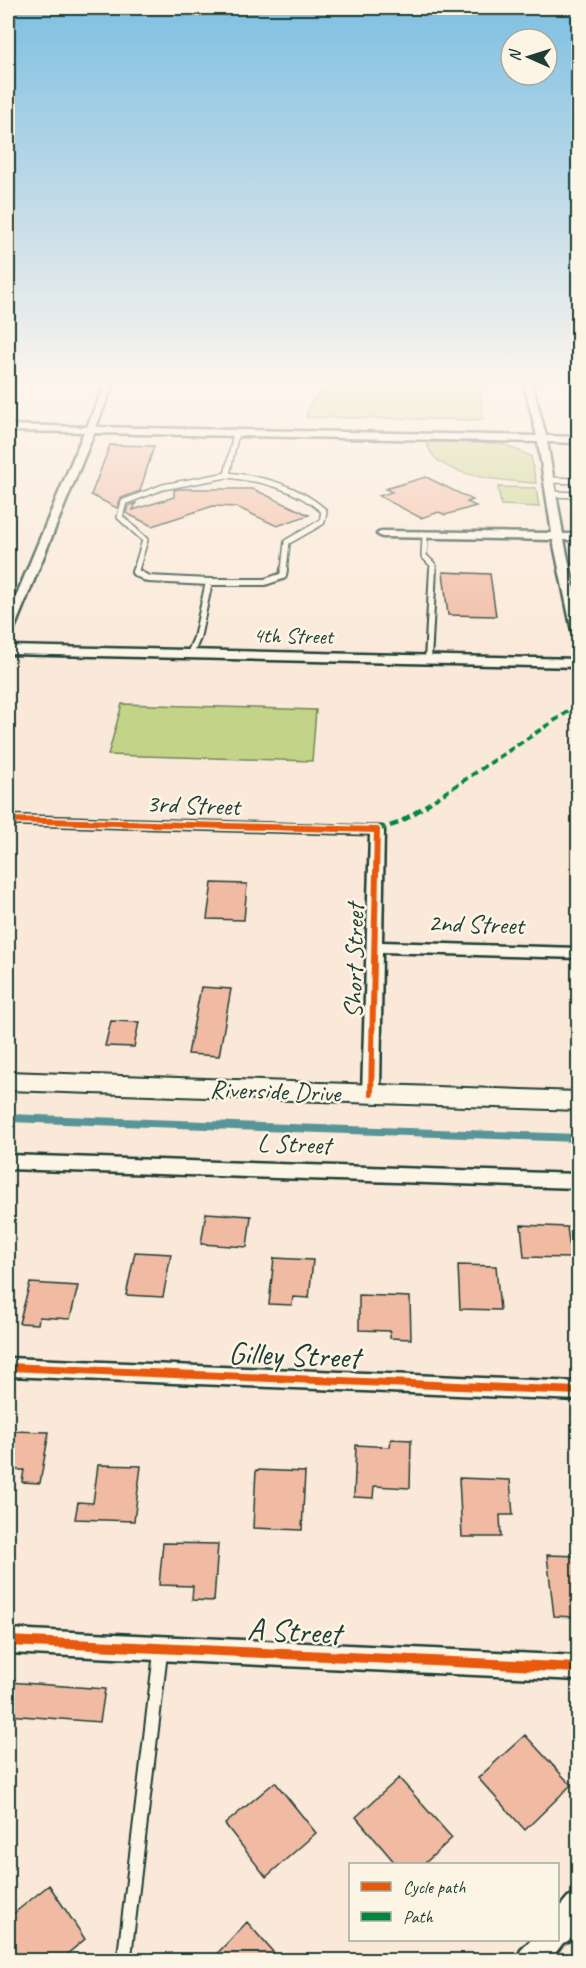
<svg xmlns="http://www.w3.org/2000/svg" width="586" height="1968" font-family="Caveat,sans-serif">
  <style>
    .green { fill: #c3d387; stroke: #71885e; stroke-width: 1.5 }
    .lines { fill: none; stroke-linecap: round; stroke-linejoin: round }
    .stream { stroke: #599598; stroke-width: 8 }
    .building { fill: #f0bba2; stroke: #1f3d34; stroke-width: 1.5 }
    .lane-far2-casing { stroke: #1f3d34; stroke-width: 8 }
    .lane-far1-casing { stroke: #1f3d34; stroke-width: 10 }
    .lane-casing { stroke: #1f3d34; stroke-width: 17 }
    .street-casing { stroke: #1f3d34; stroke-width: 5 }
    .secondary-casing { stroke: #1f3d34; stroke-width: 4 }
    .lane-far2 { stroke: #fcf5e5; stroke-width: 5 }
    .lane-far1 { stroke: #fcf5e5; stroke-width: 6 }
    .lane { stroke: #fcf5e5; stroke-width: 13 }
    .street { fill: #fcf5e5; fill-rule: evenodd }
    .secondary { fill: #fcf5e5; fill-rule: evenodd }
    .quiet-far1 { stroke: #00873e; stroke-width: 4; stroke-dasharray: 7 4; stroke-linecap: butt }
    .quiet { stroke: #00873e; stroke-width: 4.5; stroke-dasharray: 9 4.5; stroke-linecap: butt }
    .cycleway-far2-casing { stroke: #fcf5e5; stroke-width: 10 }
    .cycleway-far1-casing { stroke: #fcf5e5; stroke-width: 11 }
    .cycleway-casing { stroke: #fcf5e5; stroke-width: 14 }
    .cycleway-far2 { stroke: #e8590c; stroke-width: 6 }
    .cycleway-far1 { stroke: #e8590c; stroke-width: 8 }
    .cycleway { stroke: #e8590c; stroke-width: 10 }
    .labels { text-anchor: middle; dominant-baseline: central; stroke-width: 5; stroke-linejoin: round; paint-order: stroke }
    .far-street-label { font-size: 22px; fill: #1f3d34; stroke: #fcf5e5 }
    .street-label { font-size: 26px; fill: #1f3d34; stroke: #fcf5e5 }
    .near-street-label { font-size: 32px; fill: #1f3d34; stroke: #fcf5e5 }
  </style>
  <rect width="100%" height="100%" fill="#fae9d8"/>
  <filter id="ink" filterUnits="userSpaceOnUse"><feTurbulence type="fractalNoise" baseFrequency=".0167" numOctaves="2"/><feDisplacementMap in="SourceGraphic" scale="12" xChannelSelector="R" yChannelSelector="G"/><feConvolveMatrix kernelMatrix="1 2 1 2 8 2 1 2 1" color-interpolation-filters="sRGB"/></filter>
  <g filter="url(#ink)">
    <path class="green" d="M334,384H479L483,418L477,420L306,417C309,399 319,393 334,384Z
      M427,442L499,443L531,456L536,483C507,481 432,478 427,442Z
      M498,487L536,488L539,507L501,505Z
      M122,704L316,710L312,761L108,755Z"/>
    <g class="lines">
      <path class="stream" d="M8,1118L578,1138"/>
    </g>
    <path class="building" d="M110,445L154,446L140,491L121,498L117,508L91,495Z
      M426,477L473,500L467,502L476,506L445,515L439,512L421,518L379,496L392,492L385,489Z
      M180,489H253L309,515L277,526L237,507L213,506L152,526L126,513L128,506L136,503L133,510L174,497V490Z
      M443,572L490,574L496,616L448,615Z
      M212,883L247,884L244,920L207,919Z
      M201,987L231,989L219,1056L188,1054Z
      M111,1021L139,1022L134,1047L105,1046Z
      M206,1213L251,1216L247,1247L201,1244Z
      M521,1225L567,1227L571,1258L524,1257Z
      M135,1252L171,1254L163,1297L126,1295Z
      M274,1258L313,1260L309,1298L293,1297L292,1305L269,1304Z
      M458,1265L496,1266L500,1310L460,1309Z
      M30,1283L78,1286L70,1319L39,1317L38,1324L19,1323Z
      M359,1295L410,1297L411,1339L390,1338V1331L359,1330Z
      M8,1431L49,1432L40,1483L22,1482L24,1470H8Z
      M391,1439L411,1440L410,1488L374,1486L373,1498L354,1497L356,1445L390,1447Z
      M98,1465L141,1466L134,1521L75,1519L78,1502L93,1503Z
      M256,1470L305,1472L302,1530L253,1528Z
      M459,1478L510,1480L513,1515H500L501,1537H462Z
      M163,1543L218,1544L214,1601L192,1600L193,1586L159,1585Z
      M547,1555L579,1556V1604H573L575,1617L554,1616Z
      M8,1682L105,1689L100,1722L8,1715Z
      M525,1735L571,1785L525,1830L478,1778Z
      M399,1778L452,1838L424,1864H396L356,1817Z
      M275,1782L316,1833L266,1877L225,1824Z
      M49,1885L85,1939L60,1960H8V1918Z
      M247,1922L280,1960H211Z"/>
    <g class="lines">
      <g class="lane-far2-casing">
        <path id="lane-far2" d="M227,475C263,479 297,487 324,511L322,522L287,542L284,570
          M548,480L578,481
          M551,494L578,495
          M425,535L424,556L433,565V570
          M136,570L145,540L120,517L124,502L163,487L227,475L236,433"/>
      </g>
      <g class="lane-far1-casing">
        <path id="lane-far1" d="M136,569L135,572L148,579L209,582L197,638L190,654
          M209,582H265L283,576L284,569
          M8,599L19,600
          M428,660L433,569"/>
      </g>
      <g class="lane-casing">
        <path id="lane" d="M124,1960L161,1649"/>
      </g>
      <g class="street-casing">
        <path id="street" d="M105,384H113L96,427L537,436L524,384H532L546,436L578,437V443L547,442L563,534H578V540H564L578,606V634L572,631L553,540L382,537L377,534L382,531L552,533L538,442L94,433L14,629L8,632V616L84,432L8,431V425L87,427Z
          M8,646L578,659V667L8,654Z
          M8,816L382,827L384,830L382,942L578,948V958L382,952L380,1094L377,1098H365L362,1094L370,834L8,824Z
          M8,1155L578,1174V1188L8,1169Z
          M8,1358L578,1382V1400L8,1376Z
          M8,1629L578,1656V1680L8,1653Z
          M578,1893V1929L568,1941L563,1943L550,1960H517L521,1950L531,1940H558V1909L568,1897Z"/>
      </g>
      <g class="secondary-casing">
        <path id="secondary" d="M8,1072L578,1092V1110L8,1090Z"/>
      </g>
      <use href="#lane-far2" class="lane-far2"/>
      <use href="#lane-far1" class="lane-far1"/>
      <use href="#lane" class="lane"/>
      <use href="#street" class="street"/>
      <use href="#secondary" class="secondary"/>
      <path class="quiet-far1" d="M425,806L578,705"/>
      <path class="quiet" d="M377,830L399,823L427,805"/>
      <g class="cycleway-far2-casing">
        <path id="cycleway-far2" d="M8,820L377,830L371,1094"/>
      </g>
      <g class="cycleway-far1-casing">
        <path id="cycleway-far1" d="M8,1367L578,1391"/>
      </g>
      <g class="cycleway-casing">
        <path id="cycleway" d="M8,1641L578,1668"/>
      </g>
      <use href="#cycleway-far2" class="cycleway-far2"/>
      <use href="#cycleway-far1" class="cycleway-far1"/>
      <use href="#cycleway" class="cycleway"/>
    </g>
  </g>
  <linearGradient id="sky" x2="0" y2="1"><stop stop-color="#7ebfe2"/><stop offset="0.58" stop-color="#fdf5ed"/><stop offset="1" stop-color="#fdf5ed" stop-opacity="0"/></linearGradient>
  <rect width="586" height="659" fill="url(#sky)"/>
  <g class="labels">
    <g class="far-street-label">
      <text transform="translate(293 636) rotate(1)">4th Street</text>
    </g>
    <g class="street-label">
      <text transform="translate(193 805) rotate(2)">3rd Street</text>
      <text transform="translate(476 924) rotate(2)">2nd Street</text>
      <text transform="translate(354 961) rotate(-89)">Short Street</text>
      <text transform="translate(275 1091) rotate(2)">Riverside Drive</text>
      <text transform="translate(294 1144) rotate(2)">L Street</text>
    </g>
    <g class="near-street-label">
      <text transform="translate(294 1355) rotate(2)">Gilley Street</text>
      <text transform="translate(294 1631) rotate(3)">A Street</text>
    </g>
  </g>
  <rect width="586" height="1968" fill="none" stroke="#fcf5e5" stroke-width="30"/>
  <rect x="15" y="15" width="556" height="1938" fill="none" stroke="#1f3d34" stroke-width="2" filter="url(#ink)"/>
  <rect x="349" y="1863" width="210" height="78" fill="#fcf5e5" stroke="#a4ab9e" stroke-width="1.5"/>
  <rect x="361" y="1882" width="30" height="9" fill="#e8590c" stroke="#a4ab9e" stroke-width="1.5"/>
  <text x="403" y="1893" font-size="18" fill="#1f3d34">Cycle path</text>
  <rect x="361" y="1912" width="30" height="9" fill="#00873e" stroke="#a4ab9e" stroke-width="1.5"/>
  <text x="403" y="1923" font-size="18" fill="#1f3d34">Path</text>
  <g transform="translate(529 57) rotate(273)"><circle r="28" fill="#fcf5e5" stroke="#a4ab9e" stroke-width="1.5"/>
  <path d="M0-4.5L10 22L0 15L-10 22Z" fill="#1f3d34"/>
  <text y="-9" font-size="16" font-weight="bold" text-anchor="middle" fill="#1f3d34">N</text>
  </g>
</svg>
